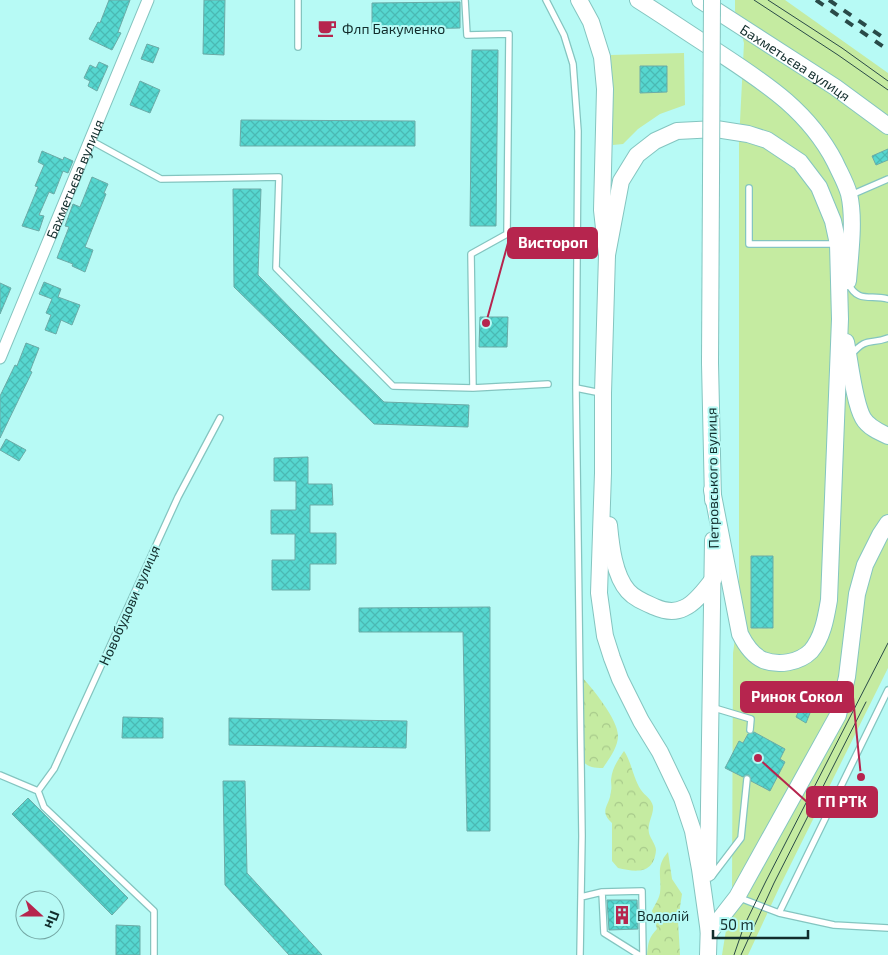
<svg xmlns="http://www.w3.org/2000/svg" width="888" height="955" font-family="'Exo 2',sans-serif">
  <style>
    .green { fill: #c5eba1 }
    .forest { fill: url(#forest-crowns) }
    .building { fill: url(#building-cross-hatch); stroke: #6baba7 }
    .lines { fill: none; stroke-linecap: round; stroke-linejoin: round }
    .service-casing { stroke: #84c5c0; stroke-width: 8 }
    .minor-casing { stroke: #84c5c0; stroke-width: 13 }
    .secondary-casing { stroke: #84c5c0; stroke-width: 18 }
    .service { stroke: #fff; stroke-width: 5.5 }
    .minor { stroke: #fff; stroke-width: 11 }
    .secondary { stroke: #fff; stroke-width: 16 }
    .tram { stroke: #294a48; stroke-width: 1 }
    .rail { stroke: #294a48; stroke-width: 4; stroke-dasharray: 9 9; stroke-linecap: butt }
    .secondary-bridge-casing { stroke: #84c5c0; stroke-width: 18; stroke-linecap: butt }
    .secondary-bridge { stroke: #fff; stroke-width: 16 }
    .labels { text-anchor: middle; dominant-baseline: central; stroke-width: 4; stroke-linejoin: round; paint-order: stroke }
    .poi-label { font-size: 14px; fill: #122d2c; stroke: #b7faf5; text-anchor: start }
    .street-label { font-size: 14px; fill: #122d2c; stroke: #b7faf5 }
    .leader { fill: none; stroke: #b6254e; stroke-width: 2 }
    .callout-dot { fill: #b6254e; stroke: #b7faf5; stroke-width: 2 }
    .callout { fill: #b6254e; stroke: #b6254e; stroke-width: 2 }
    .callout-label { font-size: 15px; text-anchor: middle; font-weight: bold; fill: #fff }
  </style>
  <defs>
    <pattern id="forest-crowns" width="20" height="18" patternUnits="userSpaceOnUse" patternTransform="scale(1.25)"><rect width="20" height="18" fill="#c5eba1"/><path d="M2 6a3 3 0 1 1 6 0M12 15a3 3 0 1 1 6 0" fill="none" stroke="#a8ca8b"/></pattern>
    <pattern id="building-cross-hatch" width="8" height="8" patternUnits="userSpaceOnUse" patternTransform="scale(1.25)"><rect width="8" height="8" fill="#56d7d0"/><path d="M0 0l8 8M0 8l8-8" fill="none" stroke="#4ab9b3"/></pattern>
  </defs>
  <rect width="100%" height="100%" fill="#b7faf5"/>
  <path class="green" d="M735,0H785L888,73V668L780,886L748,955H722L732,893L733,653L739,610V141L744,43L735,11Z
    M684,53L685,105L660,114L638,129L623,144L613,145L611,55Z"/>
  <path class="forest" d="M581,676C592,688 618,719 618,736C618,747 609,759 603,768C592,768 587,767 580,758Z
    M624,751C632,763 633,778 641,790C645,796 651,798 653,806C654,814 647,823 649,833C650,838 656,845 656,850C654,875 635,872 618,868L612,861V823C598,810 610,806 611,791C612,788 611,783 611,780C612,768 618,760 624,751Z
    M668,852L672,879L682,894L678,920L680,955H647C648,943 649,937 657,929L652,911C654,906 659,899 660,893C662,876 655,867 668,852Z"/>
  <path class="building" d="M109,0H130L118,32L121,33L112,50L89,39L98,22L100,23Z
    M204,0H225L224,55L203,54Z
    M460,2V28L372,30V3Z
    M147,44L159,48L153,63L141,59Z
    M472,50H498L496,226H470Z
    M99,62L108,66L97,91L88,86L90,81L84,78L90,65L96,68Z
    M640,66H667V92L640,93Z
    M140,81L160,90L150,113L130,105Z
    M241,120L415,121V146H240Z
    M888,149V160L876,165L872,156Z
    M42,151L63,160L64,157L73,161L68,173L63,171L54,194L49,192L39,215L44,216L39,231L22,226L38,187L35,186L44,165L38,162Z
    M92,177L108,184L104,193L106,194L85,247L93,250L85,272L72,266L73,264L57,258L69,227L65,226L73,204L80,207Z
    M233,189H261L258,275L334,353L384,402L469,405L468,427L374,424L234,287Z
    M44,282L61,289L58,297L80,305L72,325L61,320L56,334L45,330L51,315L46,313L52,299L39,294Z
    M0,283L11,288L0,314Z
    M480,317H508L507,347H479Z
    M26,343L39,348L30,371L32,372L0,438V396L15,365L17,366Z
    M6,439L26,450L19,461L0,450Z
    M308,457V484H332L333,505H310V533H336V564H310V590H272V560H295V534H271V510H296V481H274V458Z
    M751,556H773V628H751Z
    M490,607V831H467L463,632H359V608Z
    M802,704L812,708L806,723L796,717Z
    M123,717L163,718V738H122Z
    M229,718L407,721L406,748L229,745Z
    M754,732L785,749L780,759L785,762L770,791L751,781L749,775H746L743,777L725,768L739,741L743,743L748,734Z
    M223,781H245L247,873L322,955H289L225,885Z
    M28,798L128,898L112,915L12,814Z
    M607,900H637L638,929L609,930Z
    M116,925L140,926V955H116Z"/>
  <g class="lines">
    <g class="service-casing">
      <path id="service" d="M298,0V47
        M465,0L467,35L509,34L507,234L471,254L473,388
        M546,0L564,35L573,64L578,131L576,388L582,836L580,955
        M90,140L161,179L279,177L276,268L393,386L473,388L548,384
        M749,188V244H836
        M851,195L888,179
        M848,283C858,304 871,294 888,299
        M851,355C867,336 870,345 888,338
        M576,388L601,393
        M711,707L751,719L750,730
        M0,775L38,791L44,807L154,911V955
        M38,791L54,769L178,497L220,418
        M712,876L741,838L747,779
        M602,892L604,933L639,955
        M581,897L602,892L642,891L643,955
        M740,898L779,913L888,690
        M779,913L834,925L888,928"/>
    </g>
    <g class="minor-casing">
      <g id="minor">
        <path id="s1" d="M0,358L148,0"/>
      </g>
    </g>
    <g class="secondary-casing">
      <g id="secondary">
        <path d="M579,0L591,22L602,57L605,89L602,210L607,255L603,393V473L599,593L605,636L612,658L620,679L641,721L660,752L682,798L693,831L700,869L709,933"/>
        <path d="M638,0C665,17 691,35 718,52C765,83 808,110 835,162C840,173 846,183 849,194C855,219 850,255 848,281"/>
        <path id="s2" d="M700,0L835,87L888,126"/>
        <path d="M607,255L621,181L637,155L655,141L677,131L716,129L748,134L767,140L800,162L819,187L833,221L838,244L840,319L829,600C826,617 823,637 811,651C799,663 778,666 763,660C752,655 745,644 740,634L712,490"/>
        <path d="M846,342C850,362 854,402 863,418C868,427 879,432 888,436"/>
        <path d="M710,363L713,500"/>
        <path d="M609,525C611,546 614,575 628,591C635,599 646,603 655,607C664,611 674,613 684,608C696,603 706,588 714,578"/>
        <path d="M708,873L713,540"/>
        <path d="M709,933L737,897L838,715L847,677L857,594L865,565L880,535L888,523"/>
        <path d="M708,955L709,922"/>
      </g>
    </g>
    <use href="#service" class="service"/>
    <use href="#minor" class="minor"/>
    <use href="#secondary" class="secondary"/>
    <path class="tram" d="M754,0L838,55L888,90
      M768,0L842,48L888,81
      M734,955L744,926L766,881L888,643
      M741,955L774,883L866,702"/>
    <path class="rail" d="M816,0L888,50
      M829,0L888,41"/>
    <g class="secondary-bridge-casing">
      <path id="secondary-bridge" d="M710,363L712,0"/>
    </g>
    <use href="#secondary-bridge" class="secondary-bridge"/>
  </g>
  <defs>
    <g id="cafe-bare" transform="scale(1.5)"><path d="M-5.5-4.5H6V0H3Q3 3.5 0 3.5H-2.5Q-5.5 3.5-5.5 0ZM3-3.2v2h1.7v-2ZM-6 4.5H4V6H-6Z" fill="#b6254e" stroke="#b7faf5" stroke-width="2.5" paint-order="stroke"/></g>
    <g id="building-bare" transform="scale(1.5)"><path d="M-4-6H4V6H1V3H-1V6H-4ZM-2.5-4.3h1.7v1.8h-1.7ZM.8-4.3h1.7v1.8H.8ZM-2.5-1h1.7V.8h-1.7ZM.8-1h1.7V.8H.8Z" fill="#b6254e" stroke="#b7faf5" stroke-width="2.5" paint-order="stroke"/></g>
  </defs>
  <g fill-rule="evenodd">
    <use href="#cafe-bare" x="327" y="28"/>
    <use href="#building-bare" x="622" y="915"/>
  </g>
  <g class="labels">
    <g class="poi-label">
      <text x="342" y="28">Флп Бакуменко</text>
      <text x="637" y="915">Водолій</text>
    </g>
    <g class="street-label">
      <text stroke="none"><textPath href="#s2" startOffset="114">Бахметьєва вулиця</textPath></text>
      <text stroke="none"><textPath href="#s1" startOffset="194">Бахметьєва вулиця</textPath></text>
      <text transform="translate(712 478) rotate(-91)">Петровського вулиця</text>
      <text transform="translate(129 605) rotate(-66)">Новобудови вулиця</text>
    </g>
  </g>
  <path class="leader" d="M486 323L508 243M861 777L853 697M758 758L807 802"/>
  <g class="callout-dot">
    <circle cx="486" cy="323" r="5"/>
    <circle cx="861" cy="777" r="5"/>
    <circle cx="758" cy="758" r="5"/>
  </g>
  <g class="callout">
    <rect x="508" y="228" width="89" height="30" rx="5"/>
    <rect x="741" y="682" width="112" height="30" rx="5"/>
    <rect x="807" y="787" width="70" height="30" rx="5"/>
  </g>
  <g class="callout-label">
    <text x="553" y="248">Вистороп</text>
    <text x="797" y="702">Ринок Сокол</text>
    <text x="842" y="807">ГП РТК</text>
  </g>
  <g transform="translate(40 915) rotate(111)"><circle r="24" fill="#b7faf5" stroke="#75a8a5"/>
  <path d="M0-4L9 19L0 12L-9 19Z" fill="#b6254e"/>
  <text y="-8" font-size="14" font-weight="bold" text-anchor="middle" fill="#122d2c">Пн</text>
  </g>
  <path d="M713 930v8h95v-8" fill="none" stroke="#122d2c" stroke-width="2.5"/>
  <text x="720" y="930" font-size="15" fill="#122d2c" stroke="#b7faf5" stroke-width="4" paint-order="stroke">50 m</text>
</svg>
